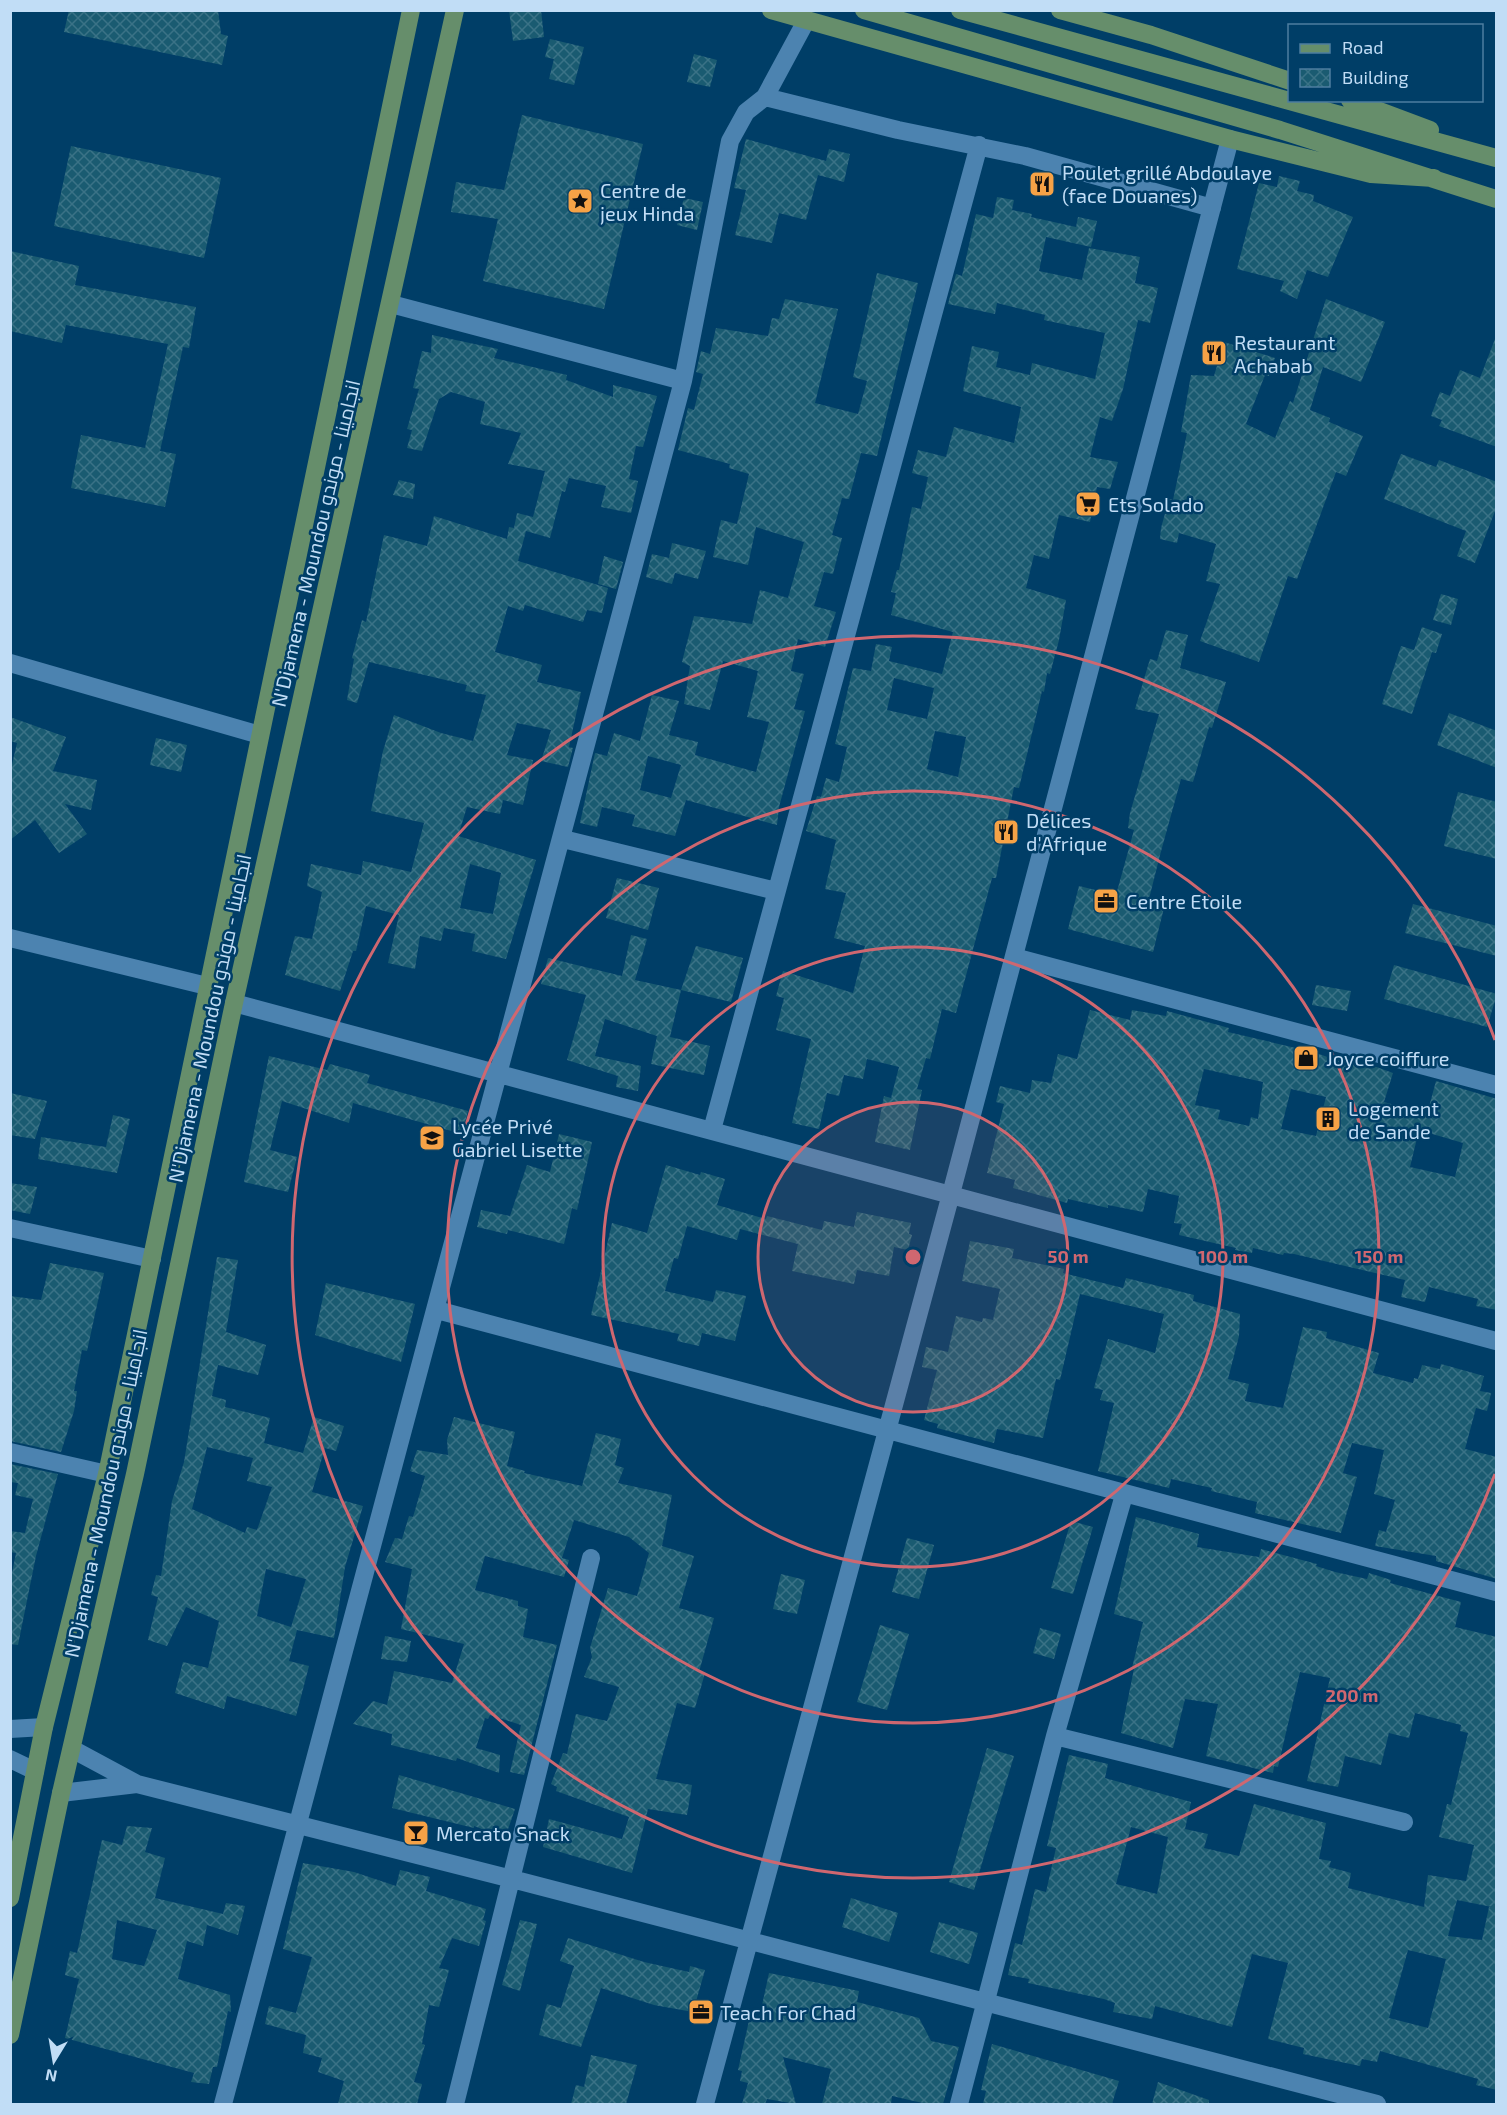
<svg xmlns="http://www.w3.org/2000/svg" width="1507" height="2115" font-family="'Exo 2',Cairo,sans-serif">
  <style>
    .building { fill: url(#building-cross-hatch); fill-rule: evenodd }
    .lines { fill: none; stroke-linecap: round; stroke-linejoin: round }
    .minor { stroke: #4c83b0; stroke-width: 18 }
    .major { stroke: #668e6b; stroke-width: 18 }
    .ring { fill: none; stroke: #cf6770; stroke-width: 3 }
    .labels { text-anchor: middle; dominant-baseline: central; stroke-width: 5; stroke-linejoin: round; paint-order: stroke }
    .poi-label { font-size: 20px; fill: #c1ddf6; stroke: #003e67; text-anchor: start }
    .street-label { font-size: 20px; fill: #c1ddf6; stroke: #003e67 }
    .centre { fill: #cf6770; stroke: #003e67; stroke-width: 3 }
    .ring-label { font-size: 18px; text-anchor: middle; font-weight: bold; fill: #cf6770; stroke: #003e67; stroke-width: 5; stroke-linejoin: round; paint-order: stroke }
  </style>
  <defs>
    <pattern id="building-cross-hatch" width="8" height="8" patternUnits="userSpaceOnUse" patternTransform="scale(1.5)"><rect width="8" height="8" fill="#1a5b71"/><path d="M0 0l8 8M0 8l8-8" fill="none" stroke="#3a7286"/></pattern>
  </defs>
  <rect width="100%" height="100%" fill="#003e67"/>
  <path class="building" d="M69,10H218L221,34L228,36L222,65L64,32Z
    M509,10H541L544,37L513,41Z
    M550,39L584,47L574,85L549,79L554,59L545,57Z
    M694,54L717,60L710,87L687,82Z
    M522,115L643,144L604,309L483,281L498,219L451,212L456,182L504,190Z
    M746,139L826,161L829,149L850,154L844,182L818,175L806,220L779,213L772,243L735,235L746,190L734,188Z
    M71,146L221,178L204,258L54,226Z
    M1279,176L1300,181L1297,191L1314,195L1313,201L1353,217L1328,277L1307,270L1297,299L1280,291L1284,281L1237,269L1259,183L1277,187Z
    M997,197L1014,200L1012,210L1032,214L1031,217L1076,227L1078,217L1097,221L1091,247L1046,237L1039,271L1082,280L1089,248L1140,257L1135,283L1158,288L1150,323L1138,320L1123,389L1112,421L1100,417L1090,457L1118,462L1110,489L1097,487L1090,522L1059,515L1049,559L1034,555L1026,588L1066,600L1059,640L1050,674L1047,673L1044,692L1042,691L1019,788L1014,787L996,878H992L956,1013L942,1009L930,1059L926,1058L917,1089L922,1090L910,1150L875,1142L884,1096L891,1098L899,1067L867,1059L863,1079L844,1075L839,1096L827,1093L819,1129L792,1123L811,1039L776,1030L784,998L776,996L783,971L853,993L865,946L834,938L846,893L825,889L836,840L806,831L817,796L821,797L826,778L839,782L847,747L835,744L853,668L871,671L876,644L892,647L889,661L942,674L953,632L891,615L896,593L891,592L897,570H899L912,507L921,509L928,477L912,473L918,450L946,457L954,427L1014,443L1021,407L963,391L972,346L999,352L996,367L1030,375L1032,363L1095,379L1105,333L1044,320L1045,315L997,303L995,314L948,304L956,274L962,276L976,214L993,218ZM894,678L934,688L927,719L887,710ZM935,731L966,737L958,777L927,769Z
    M684,198L703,202L697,230L677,225Z
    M10,251L79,266L75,285L196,307L189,348L183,347L160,451L176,454L165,507L71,488L81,435L145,448L168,344L66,325L62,343L10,331Z
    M877,273L918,283L877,456L861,453L849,499L842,498L832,535L842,538L833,574L824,572L814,606L836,612L825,647L798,639L791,671L804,674L794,709L805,711L779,807L777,825L686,800L675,836L632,826L635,815L602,807L597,827L580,823L595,753L607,756L614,733L640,741L652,695L679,701L669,735L698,742L695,755L756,772L769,722L747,717L758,671L723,661L710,710L684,704L690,666L682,662L685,650L694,616L752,624L760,590L788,598L804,542L756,527L748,565L713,557L721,520L737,524L749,474L729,468L730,464L678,450L688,408L694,410L703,374L696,372L701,351L710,354L716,328L768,336L772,318L779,319L785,299L838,309L815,403L858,414L867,381L853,377ZM648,756L681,765L671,798L640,790Z
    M1326,299L1385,322L1361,382L1323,367L1310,410L1330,418L1329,422L1363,436L1346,476L1336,472L1297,579L1288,576L1259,662L1200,641L1220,584L1206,581L1216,544L1179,533L1177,543L1160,539L1161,528L1169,499L1173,500L1187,433L1181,432L1191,375L1214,376L1224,342L1275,358L1269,376L1265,375L1246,424L1275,438L1290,401L1293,403Z
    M432,335L498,349L494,358L567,375L566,380L613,397V385L657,396L643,447L636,446L629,479L638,481L631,513L601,507L606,486L569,478L565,492L562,491L550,538L526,531L518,561L608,588L602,613L587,610L583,622L525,605L523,611L508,606L497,645L495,652L542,665L537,682L581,692L569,747L573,748L568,767L541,761L551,730L517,723L507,755L533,760L523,805L503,800L500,814L467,807L458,836L536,860L506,959L472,951L475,934L444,928L441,941L420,936L415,969L388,963L399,915L366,906L356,951H353L340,991L285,975L295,936L312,939L322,892L307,886L311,864L361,875L363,861L411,872L424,823L371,811L383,751L394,715L441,733L473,741L486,695L465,691L467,685L369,662L357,703L347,700L354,659L352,658L362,620L366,622L384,535L427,546L434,516L507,539L509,527L514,528L517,513L533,517L545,471L508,464L521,433L480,424L485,402L451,392L439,399L422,451L407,448L412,430L407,429L419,389L413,388L422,351L431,353ZM470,864L501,873L493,914L460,908Z
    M1495,339L1497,340V447L1439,426L1442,420L1431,416L1440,392L1450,396L1460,370L1480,378Z
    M1401,454L1436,467L1439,460L1497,482V506L1475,563L1457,556L1466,531L1384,499Z
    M399,480L415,484L413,499L393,495Z
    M672,543L706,551L698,579L675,573L672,584L646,577L652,554L669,558Z
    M604,556L623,562L616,589L598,584Z
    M1441,594L1458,599L1451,625L1433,620Z
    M1422,627L1442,634L1436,653L1432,652L1412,714L1382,704L1401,646L1414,650Z
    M1166,630L1188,635L1180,668L1226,682L1212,728L1209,727L1193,782L1181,779L1160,855L1148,903L1164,908L1153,952L1068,929L1079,886L1116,895L1134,830L1128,828L1130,813L1159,714L1135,709L1150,659L1157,661Z
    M1449,713L1497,731V768L1437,745Z
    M10,717L66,737L53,771L97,780L91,810L65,804L87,834L59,853L35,820L10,840V773L17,743L10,741Z
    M156,738L187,745L181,772L150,765Z
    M1458,792L1497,802V859L1444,846Z
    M617,878L659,888L648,930L606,918Z
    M1413,904L1497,926V956L1405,933Z
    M631,935L647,939L635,980L681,990L670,1037L710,1046L704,1075L651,1064L657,1036L605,1019L595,1056L641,1066L638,1091L616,1087L618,1076L567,1060L586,995L541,984L548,958L622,976Z
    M696,946L743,958L731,1002L681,990Z
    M1394,965L1497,994L1487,1027L1384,999Z
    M1316,985L1351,991L1347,1011L1312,1005Z
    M1090,1010L1130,1020L1132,1010L1166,1016L1167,1011L1229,1028L1228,1032L1313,1052L1351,1065L1352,1060L1371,1065L1393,1073L1384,1102L1427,1114L1436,1081L1497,1099V1310L1476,1306L1478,1299L1429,1287L1425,1302L1401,1297L1405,1280L1294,1254L1284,1253L1283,1255L1253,1248L1252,1253L1235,1250L1236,1248L1179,1235L1182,1224L1174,1223L1179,1196L1148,1189L1143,1212L1108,1205V1208L1068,1199L1067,1203L1013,1188L1015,1180L987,1173L1004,1104L996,1102L1000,1086L1030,1093L1032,1080L1051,1083L1058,1054L1077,1059ZM1204,1069L1263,1082L1258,1119L1251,1117L1249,1126L1218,1119L1220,1110L1195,1105ZM1291,1089L1326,1097L1316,1136L1281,1129ZM1419,1130L1463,1143L1455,1177L1410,1167Z
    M269,1056L327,1070L330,1064L370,1075L367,1083L468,1111L462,1134L353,1103L349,1123L282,1101L270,1150L297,1157L288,1192L244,1182Z
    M10,1093L47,1101L35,1139L10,1135Z
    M113,1115L130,1119L117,1173L38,1159L41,1137L106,1147Z
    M559,1134L592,1142L577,1210L572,1208L564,1244L508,1230L507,1234L477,1227L481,1210L510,1216L527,1165L550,1172Z
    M666,1165L700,1175L701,1172L725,1179L717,1205L766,1219L767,1216L822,1230L824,1221L854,1227L857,1212L911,1223L909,1234L912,1235L908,1250L894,1247L889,1276L857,1270L854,1284L792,1271L798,1244L740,1229L737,1240L687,1226L678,1259L674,1258L665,1291L713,1302L716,1290L746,1296L735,1341L702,1333L699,1346L677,1341L679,1334L591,1315L612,1223L647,1233Z
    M10,1183L37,1187L30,1214L10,1210Z
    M970,1241L1014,1249L1012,1258L1064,1269L1063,1273L1123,1288L1126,1278L1194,1295L1193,1301L1240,1314L1239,1336L1228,1379L1249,1384L1245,1401L1283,1408L1303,1327L1327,1332L1326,1338L1379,1353L1373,1373L1413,1383L1414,1378L1418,1379L1422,1365L1440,1369L1441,1364L1484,1376L1480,1391L1491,1393L1487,1411L1476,1408L1465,1449L1497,1457V1579L1436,1561V1556L1375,1546L1379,1530L1386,1532L1395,1500L1374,1494L1384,1450L1352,1443L1343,1473L1357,1477L1341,1533L1255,1513L1257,1502L1211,1491L1212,1488L1171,1479L1169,1488L1098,1471L1114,1403L1100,1400L1103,1390L1094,1388L1108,1339L1155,1353L1164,1314L1080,1294L1060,1380L1056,1379L1043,1438L997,1429L994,1443L937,1428L938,1424L924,1420L937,1370L922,1367L926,1347L948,1352L956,1316L982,1322L983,1318L993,1320L1000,1289L962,1281Z
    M217,1257L238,1260L226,1332L266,1345L258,1375L218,1365L212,1396L226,1400L225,1407L270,1418L264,1443L303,1453L314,1417L344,1426L336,1451L325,1448L312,1492L363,1506L345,1567L334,1638L297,1630L289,1661L309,1666L296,1716L227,1696L224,1709L175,1693L183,1662L208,1668L219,1621L186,1607L167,1646L148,1640L158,1597L151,1595L156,1575L161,1576L172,1501L184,1462ZM207,1447L253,1458L247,1481L272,1487L257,1530L247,1527L245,1533L192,1509ZM266,1569L306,1579L291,1627L257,1616Z
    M50,1263L104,1273L87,1351L82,1350L74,1391H77L74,1411L61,1452L10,1441V1296L41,1300Z
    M326,1283L415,1304L401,1362L315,1335Z
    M454,1417L515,1432L507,1466L525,1471L524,1473L582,1486L596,1433L621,1439L615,1465L624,1468L618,1483L672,1495L662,1546L694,1556L679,1608L714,1618L699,1672L705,1673L695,1708L677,1703L656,1779L692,1785L687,1815L648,1809L632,1873L543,1847L549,1819L622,1839L629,1817L556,1791L557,1787L551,1784L563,1753L567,1754L576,1714L607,1721L619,1687L584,1677L592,1657L590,1648L608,1588L637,1596L649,1553L629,1537L574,1520L562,1558L569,1560L564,1577L485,1556L475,1590L518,1601V1606L528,1609L523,1637L557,1645L524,1775L510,1772L521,1725L490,1715L488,1719L485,1718L476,1748L500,1755L499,1773L457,1758L456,1761L391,1745L392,1734L353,1724L373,1701L387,1705L394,1671L452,1683L464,1644L401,1629L412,1569L385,1562L395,1538L402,1539L409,1516L413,1517L425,1476L410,1471L417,1450L448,1455L447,1440Z
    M10,1464L58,1474L36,1556L18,1645L10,1644V1583L16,1553L10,1552V1531L25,1533L33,1499L15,1495L18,1483L10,1482Z
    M1136,1517L1199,1534L1197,1547L1259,1557L1261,1549L1317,1564L1316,1566L1335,1572L1367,1579L1369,1573L1391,1580L1390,1583L1461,1602L1455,1627L1497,1637V2090L1476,2085L1478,2079L1380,2051L1377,2062L1362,2059L1360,2066L1303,2054L1304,2048L1268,2039L1288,1963L1252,1954L1232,2027L1155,2006L1152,2019L1113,2012L1115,2003L1104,1999L1028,1983L1029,1979L1008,1975L1015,1943L1022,1945L1035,1889L1046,1892L1056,1848L1047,1846L1069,1755L1108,1764L1105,1778L1191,1802L1185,1829L1208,1834L1204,1848L1239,1856L1254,1804L1326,1823L1319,1859L1331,1861L1329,1867L1351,1873L1348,1888L1424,1907L1428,1875L1466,1881L1474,1845L1439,1837L1447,1804L1451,1805L1468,1733L1460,1731L1461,1725L1415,1713L1409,1738L1389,1733L1381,1765L1345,1756L1338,1787L1307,1781L1330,1678L1300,1672L1278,1767L1274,1766L1273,1773L1206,1756L1218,1704L1185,1699L1173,1748L1121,1733L1134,1669L1132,1668L1143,1622L1114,1614ZM1131,1827L1168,1837L1157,1894L1116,1884ZM1457,1900L1492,1907H1489L1482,1940L1448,1936ZM1408,1950L1446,1959L1428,2028L1389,2018Z
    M1071,1521L1093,1527L1073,1594L1051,1588Z
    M907,1538L934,1545L919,1599L892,1592Z
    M781,1574L805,1580L797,1614L773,1609Z
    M880,1625L909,1634L887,1710L857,1702Z
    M1040,1628L1061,1634L1054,1659L1033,1653Z
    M385,1636L411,1641L407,1662L381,1659Z
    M987,1748L1014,1756L974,1890L949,1882Z
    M399,1775L515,1809L505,1838L474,1826V1828L392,1808Z
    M127,1826L152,1828L145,1852L165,1858L155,1898L223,1914L226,1903L245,1906L238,1935L207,1925L203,1946L187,1941L178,1979L230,1995L231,2012L228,2011L217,2067H213L209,2084L191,2082L194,2073L65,2038L79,1979L65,1975L70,1951L77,1953L102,1840L122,1845ZM117,1920L157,1930L144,1966L112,1959Z
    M303,1863L354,1872L396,1886L400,1870L430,1877L426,1891L486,1909L483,1920L486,1921L479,1946L452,1938L439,1968L449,1970L439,2007L429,2005L422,2044L425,2045L414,2082L422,2084L417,2104H338L344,2081L318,2072L322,2058L303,2053L306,2035L265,2024L269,2006L296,2013L312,1957L283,1949Z
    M851,1898L898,1913L889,1942L842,1927Z
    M520,1920L537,1924L520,1991L502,1985Z
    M939,1922L978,1933L969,1964L930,1952Z
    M568,1938L644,1962L689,1972L690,1966L705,1970L693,2012L654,2005L601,1988L581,2047L539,2035L547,2004L561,2008L574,1966L560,1961Z
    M769,1973L859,1991L857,2002L919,2018L931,2041L959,2047L943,2104H927L892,2096L891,2104H822L831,2069L783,2057L796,2104L767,2099L765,2104H742L748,2083L740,2081L742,2071L738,2070L750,2016L759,2019Z
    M992,2044L1119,2081L1112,2104H983L986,2091L981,2090Z
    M591,2055L637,2065L626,2104H571L576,2085L584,2087Z
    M1158,2082L1209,2100V2104H1152Z"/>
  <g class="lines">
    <path class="minor" d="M765,97L898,130L1025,156L1212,208
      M391,304L683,381
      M10,663L260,735
      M563,839L776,891
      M10,938L207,986
      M1014,957L1496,1085
      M234,1003L1496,1341
      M712,1130L979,145
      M10,1228L152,1259
      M437,1310C791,1403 1143,1500 1496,1592
      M10,1452L107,1474
      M10,1729L44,1727
      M1055,1736L1404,1822
      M72,1749L137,1784L512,1879L1377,2104
      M10,1759L35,1771
      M61,1793L137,1784
      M223,2104L683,381L730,141L746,112L765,97L806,21
      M455,2104L591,1558
      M705,2104L951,1194L1230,139
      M959,2104L1055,1736L1124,1495"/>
    <path class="major" d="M771,10L1230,139L1371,174L1434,178
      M864,10L1280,130L1496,199
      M960,10L1496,158
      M1060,10L1151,35L1290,81
      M1350,100L1430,130
      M10,1898L44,1727L107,1474L411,10
      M10,2035L61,1793L135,1474L234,1003L455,10"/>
  </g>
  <circle cx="913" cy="1257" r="155" fill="#cf6770" fill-opacity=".12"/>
  <g class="ring">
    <circle cx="913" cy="1257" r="155"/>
    <circle cx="913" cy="1257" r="310"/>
    <circle cx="913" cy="1257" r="466"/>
    <path d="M1495 1474A621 621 0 1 1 1495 1040"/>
  </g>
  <defs>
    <g id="restaurant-square" transform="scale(1.35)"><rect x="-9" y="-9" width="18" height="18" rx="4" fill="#f6a246" stroke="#003e67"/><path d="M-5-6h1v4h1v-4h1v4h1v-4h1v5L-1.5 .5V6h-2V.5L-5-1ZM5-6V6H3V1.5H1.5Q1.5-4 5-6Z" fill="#111"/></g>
    <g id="sight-square" transform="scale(1.35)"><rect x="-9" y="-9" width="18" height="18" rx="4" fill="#f6a246" stroke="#003e67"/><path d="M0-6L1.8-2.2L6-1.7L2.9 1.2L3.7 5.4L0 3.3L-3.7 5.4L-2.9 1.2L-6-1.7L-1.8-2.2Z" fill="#111"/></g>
    <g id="supermarket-square" transform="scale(1.35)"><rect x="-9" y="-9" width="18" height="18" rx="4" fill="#f6a246" stroke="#003e67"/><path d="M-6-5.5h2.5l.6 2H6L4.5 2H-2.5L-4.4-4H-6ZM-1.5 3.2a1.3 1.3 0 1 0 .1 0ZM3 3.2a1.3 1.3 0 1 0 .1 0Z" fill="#111"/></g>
    <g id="office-square" transform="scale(1.35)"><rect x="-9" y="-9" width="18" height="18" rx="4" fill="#f6a246" stroke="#003e67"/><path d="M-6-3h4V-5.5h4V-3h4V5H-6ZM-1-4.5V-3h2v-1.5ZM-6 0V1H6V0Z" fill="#111"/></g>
    <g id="shop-square" transform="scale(1.35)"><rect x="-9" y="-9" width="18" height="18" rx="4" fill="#f6a246" stroke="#003e67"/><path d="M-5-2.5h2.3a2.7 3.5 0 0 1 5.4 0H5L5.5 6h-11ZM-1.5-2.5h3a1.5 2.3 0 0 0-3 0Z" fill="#111"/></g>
    <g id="building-square" transform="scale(1.35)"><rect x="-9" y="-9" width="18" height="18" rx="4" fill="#f6a246" stroke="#003e67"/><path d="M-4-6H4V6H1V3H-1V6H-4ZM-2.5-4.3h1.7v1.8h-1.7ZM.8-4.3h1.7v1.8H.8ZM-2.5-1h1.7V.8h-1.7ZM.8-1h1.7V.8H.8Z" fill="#111"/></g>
    <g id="school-square" transform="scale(1.35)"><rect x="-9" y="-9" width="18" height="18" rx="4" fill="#f6a246" stroke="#003e67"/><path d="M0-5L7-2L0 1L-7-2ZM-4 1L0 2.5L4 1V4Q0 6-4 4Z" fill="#111"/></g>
    <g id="bar-square" transform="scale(1.35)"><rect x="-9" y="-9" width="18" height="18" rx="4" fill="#f6a246" stroke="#003e67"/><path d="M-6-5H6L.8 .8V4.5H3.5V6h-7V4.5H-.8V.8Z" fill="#111"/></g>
  </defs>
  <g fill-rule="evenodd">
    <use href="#restaurant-square" x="1042" y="184"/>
    <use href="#sight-square" x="580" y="201"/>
    <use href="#restaurant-square" x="1214" y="353"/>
    <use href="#supermarket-square" x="1088" y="504"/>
    <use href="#restaurant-square" x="1006" y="832"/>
    <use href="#office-square" x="1106" y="901"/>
    <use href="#shop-square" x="1306" y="1058"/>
    <use href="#building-square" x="1328" y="1119"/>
    <use href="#school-square" x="432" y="1138"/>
    <use href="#bar-square" x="416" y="1833"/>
    <use href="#office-square" x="701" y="2012"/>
  </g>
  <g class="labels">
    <g class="poi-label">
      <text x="1062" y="172">Poulet grillé Abdoulaye<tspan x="1062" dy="23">(face Douanes)</tspan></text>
      <text x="600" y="190">Centre de<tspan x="600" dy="23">jeux Hinda</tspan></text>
      <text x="1234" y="342">Restaurant<tspan x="1234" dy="23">Achabab</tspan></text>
      <text x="1108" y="504">Ets Solado</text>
      <text x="1026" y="820">Délices<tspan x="1026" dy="23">d'Afrique</tspan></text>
      <text x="1126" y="901">Centre Etoile</text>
      <text x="1326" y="1058">Joyce coiffure</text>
      <text x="1348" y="1108">Logement<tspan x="1348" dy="23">de Sande</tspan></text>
      <text x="452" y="1126">Lycée Privé<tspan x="452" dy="23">Gabriel Lisette</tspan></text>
      <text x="436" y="1833">Mercato Snack</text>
      <text x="720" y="2012">Teach For Chad</text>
    </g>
    <g class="street-label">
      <text transform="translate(315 543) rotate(-77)">N'Djamena - Moundou انجامينا - موندو</text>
      <text transform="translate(209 1018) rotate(-78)">N'Djamena - Moundou انجامينا - موندو</text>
      <text transform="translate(105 1493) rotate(-78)">N'Djamena - Moundou انجامينا - موندو</text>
    </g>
  </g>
  <circle cx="913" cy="1257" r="9" class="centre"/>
  <g class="ring-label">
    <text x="1068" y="1263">50 m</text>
    <text x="1223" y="1263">100 m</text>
    <text x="1379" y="1263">150 m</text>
    <text x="1352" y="1702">200 m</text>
  </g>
  <rect width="1507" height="2115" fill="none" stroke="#c1ddf6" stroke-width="24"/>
  <rect x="1288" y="24" width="195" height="78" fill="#003e67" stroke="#4d7ea0" stroke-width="1.5"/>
  <rect x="1300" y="44" width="30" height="9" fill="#668e6b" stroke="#4d7ea0" stroke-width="1.5"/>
  <text x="1342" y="54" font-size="18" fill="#c1ddf6">Road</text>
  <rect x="1300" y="69" width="30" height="18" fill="url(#building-cross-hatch)" stroke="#4d7ea0" stroke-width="1.5"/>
  <text x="1342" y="84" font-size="18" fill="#c1ddf6">Building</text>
  <g transform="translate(54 2061) rotate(191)" stroke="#003e67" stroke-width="4.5" paint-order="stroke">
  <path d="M0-4.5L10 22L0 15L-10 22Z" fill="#c1ddf6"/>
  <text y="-9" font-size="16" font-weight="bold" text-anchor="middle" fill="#c1ddf6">N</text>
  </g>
</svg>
